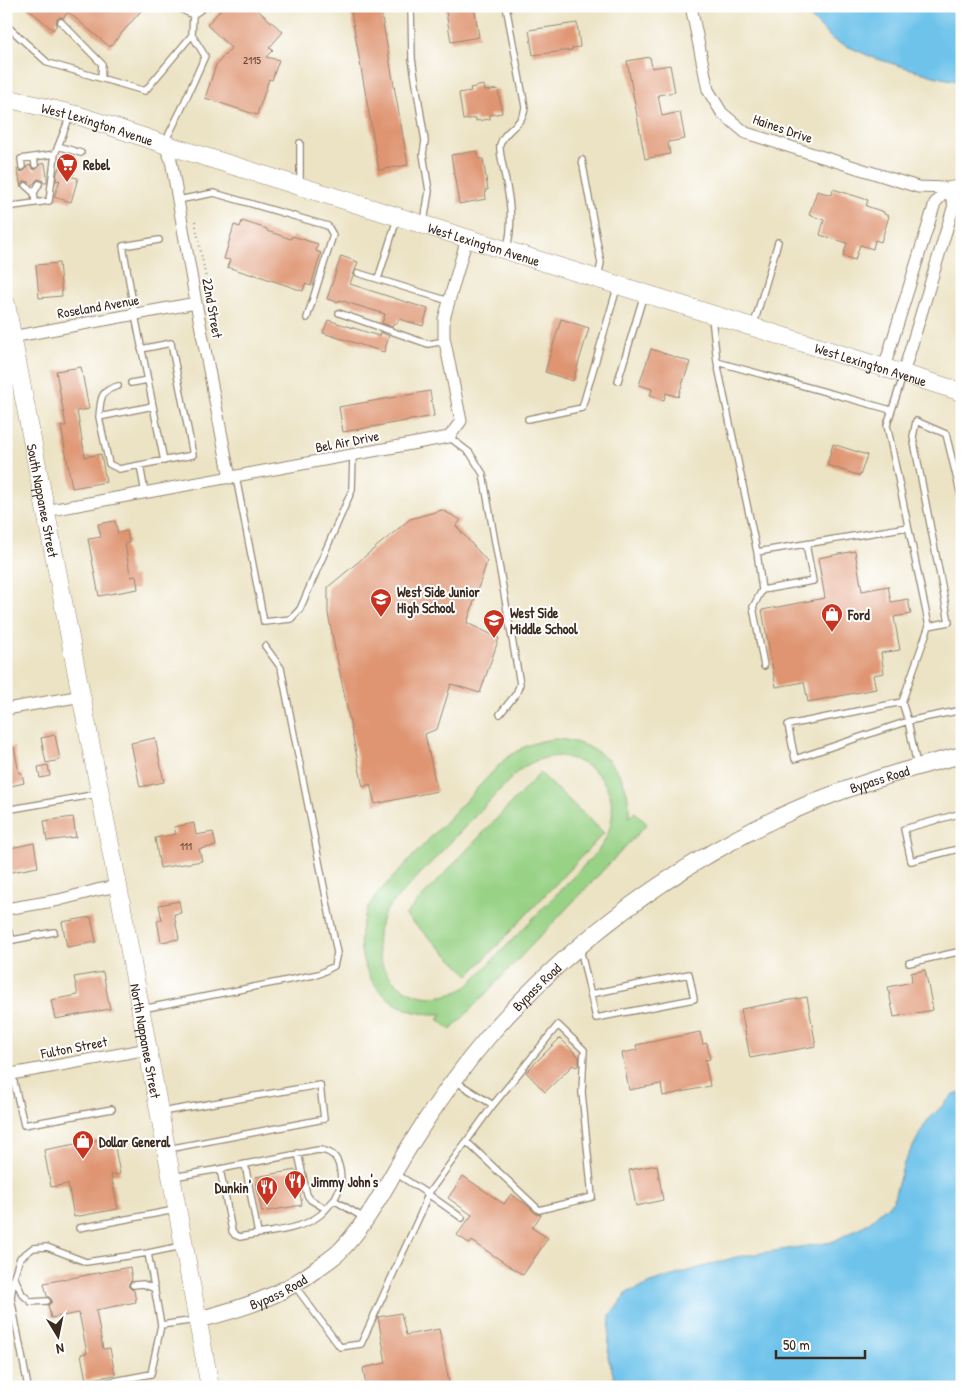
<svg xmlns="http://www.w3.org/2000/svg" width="968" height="1393" font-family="'Patrick Hand',sans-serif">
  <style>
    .green { fill: #98d285; stroke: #6a7e52; fill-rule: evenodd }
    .water { fill: #6ec3eb; stroke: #547684 }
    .building { fill: #df9572 }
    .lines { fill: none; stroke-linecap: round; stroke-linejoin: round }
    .lane-casing { stroke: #948671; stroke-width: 8 }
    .street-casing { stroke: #948671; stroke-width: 13 }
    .secondary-casing { stroke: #948671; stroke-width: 18 }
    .primary-casing { stroke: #948671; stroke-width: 19 }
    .path { stroke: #948671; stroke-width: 2; stroke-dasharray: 1 4; stroke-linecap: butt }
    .lane { stroke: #fff; stroke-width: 5.5 }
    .street { stroke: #fff; stroke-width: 11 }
    .secondary { stroke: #fff; stroke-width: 16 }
    .primary { stroke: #fff; stroke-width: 18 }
    .labels { text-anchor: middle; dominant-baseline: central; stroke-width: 4; stroke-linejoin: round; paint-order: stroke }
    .number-label { font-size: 11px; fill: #644533 }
    .street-label { font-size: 14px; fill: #3b2a1e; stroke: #fff }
    .poi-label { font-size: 14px; font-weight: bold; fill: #3b2a1e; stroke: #fff; text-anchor: start }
  </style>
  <rect width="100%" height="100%" fill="#fff"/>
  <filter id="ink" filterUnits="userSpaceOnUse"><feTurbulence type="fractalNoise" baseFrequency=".02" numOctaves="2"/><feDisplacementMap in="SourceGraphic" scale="10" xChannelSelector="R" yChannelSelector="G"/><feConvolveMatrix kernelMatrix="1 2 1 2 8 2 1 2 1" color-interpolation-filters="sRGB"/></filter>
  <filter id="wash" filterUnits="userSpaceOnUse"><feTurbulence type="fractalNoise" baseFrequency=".0096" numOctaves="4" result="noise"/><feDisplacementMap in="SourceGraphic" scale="20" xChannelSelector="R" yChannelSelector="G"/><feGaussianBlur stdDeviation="1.12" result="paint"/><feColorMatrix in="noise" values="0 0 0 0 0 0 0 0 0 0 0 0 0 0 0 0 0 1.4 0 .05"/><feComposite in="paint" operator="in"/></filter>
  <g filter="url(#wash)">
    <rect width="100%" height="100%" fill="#ece3c4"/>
    <path class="green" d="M555,739C598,741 632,771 629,817L635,812L647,824L451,1030L438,1019L442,1014C433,1014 423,1014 415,1012C372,1000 349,954 366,913C369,904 375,897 381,890L503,761C519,748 534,741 555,739ZM560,756C610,764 628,812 597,852L468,986C413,1021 354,965 387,909L516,773C529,762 542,757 560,756Z
      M540,773L604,833L469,975L405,915Z"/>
    <path class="water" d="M804,6H962V82L937,77L874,58L833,40L807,14Z
      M962,1092V1387H617L608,1357L610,1316L628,1292L662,1279L736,1257L832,1242L867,1224L893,1201L904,1163L927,1121L952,1096Z"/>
    <g id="blocks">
      <path class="building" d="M25,6H145L110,47L68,12L63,18L60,17L57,19L56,23L57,25L53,30Z
        M224,6H253L283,32L269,48L273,50L266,57L279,60L272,80L269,79L257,115L205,98L216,65L231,48L207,25Z
        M350,6H380L408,165L379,170Z
        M445,6H474L479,37L451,42Z
        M577,23L580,47L572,48V50L533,55L529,30Z
        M650,57L652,68L670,65L675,92L658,95L662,116L680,112L685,139L668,142L670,154L645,159L627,61Z
        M484,85L485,91L498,89L502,113L490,115V119L476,121V118L463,120L459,93L471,91L470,88Z
        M477,151L479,159H483L488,190H485L486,199L459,204L451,155Z
        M45,163L47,176V183H44L42,180L38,179L32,185L29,182L25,181L22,183L21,187L17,168L20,171L23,172L26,169L27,166L30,165L33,169L36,170L39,167L40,164Z
        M62,164L75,168L72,177L78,178L71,202L54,197L60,180L56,181L57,172Z
        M833,189L868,200L866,206L884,212V214L889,216L881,242L875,240L873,249L860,245L855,260L843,256L847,243L820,235L824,220L809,215L817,191L832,195Z
        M242,221L267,229V231L291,239L292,236L318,244L316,251L321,253L311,286L305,284L303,291L253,274V275L227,267L230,260L224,259L234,225L240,227Z
        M341,256L358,262L350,284L428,309L423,326L399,319L397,324L394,323L392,327L382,323L385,314L339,300V302L327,299Z
        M59,263L62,296L39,298L36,265Z
        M561,319L589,328L573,381L545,372Z
        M328,320L379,336L380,332L389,336L384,352L323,333Z
        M651,349L690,362L678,397L666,393L664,400L650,395L652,389L639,385Z
        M81,367L89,409L77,411L85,457L101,454L106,482L72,488L61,426H66L56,371Z
        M430,391L434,416L343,432L339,407Z
        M833,444L867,455L860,476L827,465Z
        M442,510L461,520L456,526L487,561L467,623L499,638L480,693L451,684L437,729L425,734L437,791L375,804L370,784L363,787L328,614V587L410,519Z
        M115,521L118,533L127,531L129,543L125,544L129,568L131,577L136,576L138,589L99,596L88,539L101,537L98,524Z
        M855,551L862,591L888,586L891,602L908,599L911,614L894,617L900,650L881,653L884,673L873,675L876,689L808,702L804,682L776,687L762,610L825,598L818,558Z
        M55,735L60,760L46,763L41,738Z
        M155,738L164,782L140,787L131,743Z
        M14,747L19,773H22L24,783L11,786L8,769H6V748Z
        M48,765L50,776L40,778L38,767Z
        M73,817L76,837L47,841L44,821Z
        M194,823L196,835L213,832L216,846L199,849L202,861L160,868L155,838L176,834L174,827Z
        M34,843L38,867L6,873V849Z
        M179,901L181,913L174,914L179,939L161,942L157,921L162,920L159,905Z
        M91,917L96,942L67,947L62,922Z
        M925,970L933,1010L894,1017L888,987L912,982L911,973Z
        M103,972L110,1009L55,1019L51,1000L78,995L74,977Z
        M807,997L816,1046L750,1058L741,1009Z
        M700,1032L703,1044L707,1043L710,1059L705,1060L710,1086L663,1096L661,1084L629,1090L622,1053L637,1050L636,1045Z
        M560,1038L579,1057V1065L576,1067L573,1065L545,1092L526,1072Z
        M113,1137L120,1174L111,1175L118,1209L74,1217L68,1184L51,1187L44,1150Z
        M657,1165L663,1200L636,1206L629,1170Z
        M296,1170L302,1205L262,1212L255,1177Z
        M463,1176L504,1204L511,1194L527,1205L536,1214L541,1215L532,1228L548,1238L523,1275L472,1241L470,1244L457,1235L472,1215L448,1198Z
        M130,1267L132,1280L129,1283L128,1286L131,1289L134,1290L136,1302L96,1310L103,1349L110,1348L115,1375L86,1380L81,1354L87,1353L79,1313L51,1318L48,1305L51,1303L52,1300L49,1297L47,1296L44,1283Z
        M401,1313L406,1335L439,1329L449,1383L428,1387H366L363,1368L386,1363L378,1317Z"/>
    </g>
  </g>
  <g filter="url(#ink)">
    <use href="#blocks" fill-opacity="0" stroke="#948671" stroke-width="1"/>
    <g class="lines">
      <g class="lane-casing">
        <path id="lane" d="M411,6L412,59L425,141L423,154L429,191L424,222
          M506,6L525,107C524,125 504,129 500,145C499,151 503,165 504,172C508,191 512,211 510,230C510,237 508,243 506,249
          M176,7L193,15
          M61,22L102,64L101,78
          M6,25L48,63L145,91L192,35
          M165,142L181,110L205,56L192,35L193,15L206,6
          M300,143V184
          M58,146L81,153
          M582,160L601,263L598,277
          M35,165L34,157L55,154
          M22,167L21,159L34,157
          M26,186L34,193
          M178,200L214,193L328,226L333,235L307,318
          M35,202L34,193L39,184
          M6,207L49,201L55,154L70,116
          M358,273L449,301
          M378,279L397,219
          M339,313L428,344L445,341
          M712,318L717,362L891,410
          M754,324L778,242
          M141,349L171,343L193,455L119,469L109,464L99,417L153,406L135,315L123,246L159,240
          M717,362L757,552L908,527
          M903,376L887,425L929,626L902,702L788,725L795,759L908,721L917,766
          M618,381L644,294
          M131,383L148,380
          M153,406L164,461
          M99,417C101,399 99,391 118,386
          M528,419L582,408L617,288
          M449,437L470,453L483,474L520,684L516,694L500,714
          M140,465L145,493
          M236,477L264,622L291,619L300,609L352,490L353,455
          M757,552L762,590L753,607L764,666
          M762,590L813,581L806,544
          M929,626L949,622L913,437L916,421L946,434L962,500
          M902,702L908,721L962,710
          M6,810L98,794
          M962,813L904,829L911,861L962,848
          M6,926L13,940L54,932
          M580,948L596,1018L694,999L689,974L591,994
          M909,963L962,951
          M142,1009L319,974L334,966L337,953L281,668L265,646
          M12,1074L24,1125L112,1109
          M455,1081L493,1105
          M161,1112L320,1085L324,1119L168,1149
          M298,1153L307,1195L311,1200L326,1209
          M245,1164L258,1234
          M220,1169L318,1150C323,1150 329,1152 333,1155C340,1161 342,1177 340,1186C339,1191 336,1196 334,1200
          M173,1177L220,1169L232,1231L235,1235L240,1237C265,1232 300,1231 320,1215C325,1211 329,1205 334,1200L364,1218
          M462,1218L428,1194L493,1105L558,1025L584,1050L582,1092L592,1197L539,1210L467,1142
          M79,1228L175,1210
          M148,1253L161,1325L196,1320
          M14,1276L11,1298L28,1387
          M133,1285L143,1284L155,1289
          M295,1286L340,1347L361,1344L421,1213L428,1194L395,1173
          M47,1301L31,1302L22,1294L14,1276L20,1258L33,1248L47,1247L86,1262L148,1253L182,1246
          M83,1387L151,1374L161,1325"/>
      </g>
      <g class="street-casing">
        <path id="street" d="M691,6L708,90L722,113L746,133L918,187L948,188L962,185
          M164,144L171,160L196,303L230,478
          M6,338L196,303
          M884,368L935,203L948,188L954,205L903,374
          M45,511L449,437L461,421L444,337V319L467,238
          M6,709L82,696
          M6,909L59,900L97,890L118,886
          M6,1075L148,1049"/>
      </g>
      <g class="secondary-casing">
        <g id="secondary">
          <path id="s1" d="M197,1320C243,1308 280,1297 318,1268C325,1263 332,1258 338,1253C369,1222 387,1183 409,1147C434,1106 462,1067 493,1031C572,942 668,871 775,819C835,790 898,771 962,755"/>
        </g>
      </g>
      <g class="primary-casing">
        <g id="primary">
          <path id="s2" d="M6,98L80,116L164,144L962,392"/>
          <path id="s3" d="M6,304C42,498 81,692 118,886C149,1053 178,1220 210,1387"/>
        </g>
      </g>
      <path class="path" d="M195,221L213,316"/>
      <use href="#lane" class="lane"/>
      <use href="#street" class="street"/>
      <use href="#secondary" class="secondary"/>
      <use href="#primary" class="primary"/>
    </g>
  </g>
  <defs>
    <g id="supermarket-pin" transform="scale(1.125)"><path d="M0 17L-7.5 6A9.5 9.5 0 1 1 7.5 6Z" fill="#c8321e" stroke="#fff"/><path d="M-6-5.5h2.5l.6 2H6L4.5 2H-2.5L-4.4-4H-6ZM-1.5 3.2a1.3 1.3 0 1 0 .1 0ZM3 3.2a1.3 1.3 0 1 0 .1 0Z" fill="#fff"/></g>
    <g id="school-pin" transform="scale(1.125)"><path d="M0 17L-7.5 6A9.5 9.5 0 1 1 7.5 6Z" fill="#c8321e" stroke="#fff"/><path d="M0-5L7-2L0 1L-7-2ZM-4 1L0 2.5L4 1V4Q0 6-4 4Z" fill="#fff"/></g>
    <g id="shop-pin" transform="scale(1.125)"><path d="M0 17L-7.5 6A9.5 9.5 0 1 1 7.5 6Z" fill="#c8321e" stroke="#fff"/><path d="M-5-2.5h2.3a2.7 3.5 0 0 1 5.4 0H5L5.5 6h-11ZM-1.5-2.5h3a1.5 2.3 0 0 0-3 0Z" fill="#fff"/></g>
    <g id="restaurant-pin" transform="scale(1.125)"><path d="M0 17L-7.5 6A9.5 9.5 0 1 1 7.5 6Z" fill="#c8321e" stroke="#fff"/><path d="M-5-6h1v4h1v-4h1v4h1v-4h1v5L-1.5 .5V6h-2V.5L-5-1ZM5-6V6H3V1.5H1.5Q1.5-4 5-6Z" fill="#fff"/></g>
  </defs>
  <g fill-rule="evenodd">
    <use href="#supermarket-pin" x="67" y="164"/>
    <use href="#school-pin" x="381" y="599"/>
    <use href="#shop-pin" x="832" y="614"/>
    <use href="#school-pin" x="494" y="620"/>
    <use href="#shop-pin" x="83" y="1141"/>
    <use href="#restaurant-pin" x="295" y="1181"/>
    <use href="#restaurant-pin" x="267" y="1187"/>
  </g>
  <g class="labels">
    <g class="number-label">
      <text x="252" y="60">2115</text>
      <text x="186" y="846">111</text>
    </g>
    <g class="street-label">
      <text stroke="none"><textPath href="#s2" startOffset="95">West Lexington Avenue</textPath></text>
      <text transform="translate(783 128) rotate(19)">Haines Drive</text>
      <text stroke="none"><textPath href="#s2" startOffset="500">West Lexington Avenue</textPath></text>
      <text transform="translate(98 306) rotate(-10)">Roseland Avenue</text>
      <text transform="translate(213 308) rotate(80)">22nd Street</text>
      <text stroke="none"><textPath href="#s2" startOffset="905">West Lexington Avenue</textPath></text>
      <text transform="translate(347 441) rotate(-11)">Bel Air Drive</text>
      <text stroke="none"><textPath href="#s3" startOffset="200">South Nappanee Street</textPath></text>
      <text stroke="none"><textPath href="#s1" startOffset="896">Bypass Road</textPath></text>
      <text stroke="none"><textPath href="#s1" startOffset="491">Bypass Road</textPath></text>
      <text stroke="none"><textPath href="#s3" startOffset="750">North Nappanee Street</textPath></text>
      <text transform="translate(74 1047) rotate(-11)">Fulton Street</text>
      <text stroke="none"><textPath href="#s1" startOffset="86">Bypass Road</textPath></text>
    </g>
    <g class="poi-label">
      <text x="83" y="164">Rebel</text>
      <text x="397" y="591">West Side Junior<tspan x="397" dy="16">High School</tspan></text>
      <text x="510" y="612">West Side<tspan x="510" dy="16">Middle School</tspan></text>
      <text x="848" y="614">Ford</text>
      <text x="99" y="1141">Dollar General</text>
      <text x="311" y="1181">Jimmy John's</text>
      <text x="251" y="1187" text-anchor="end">Dunkin'</text>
    </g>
  </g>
  <rect width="968" height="1393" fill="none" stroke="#fff" stroke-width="25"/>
  <g transform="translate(58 1336) rotate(170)" stroke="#ffffff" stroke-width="4" paint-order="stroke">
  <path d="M0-4L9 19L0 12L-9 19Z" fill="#3b2a1e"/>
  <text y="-8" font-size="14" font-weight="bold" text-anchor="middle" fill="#3b2a1e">N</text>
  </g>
  <path d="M776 1350v8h89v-8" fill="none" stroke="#3b2a1e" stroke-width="2.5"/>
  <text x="783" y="1350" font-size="15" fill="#3b2a1e" stroke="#ffffff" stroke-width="4" paint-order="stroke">50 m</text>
</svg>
